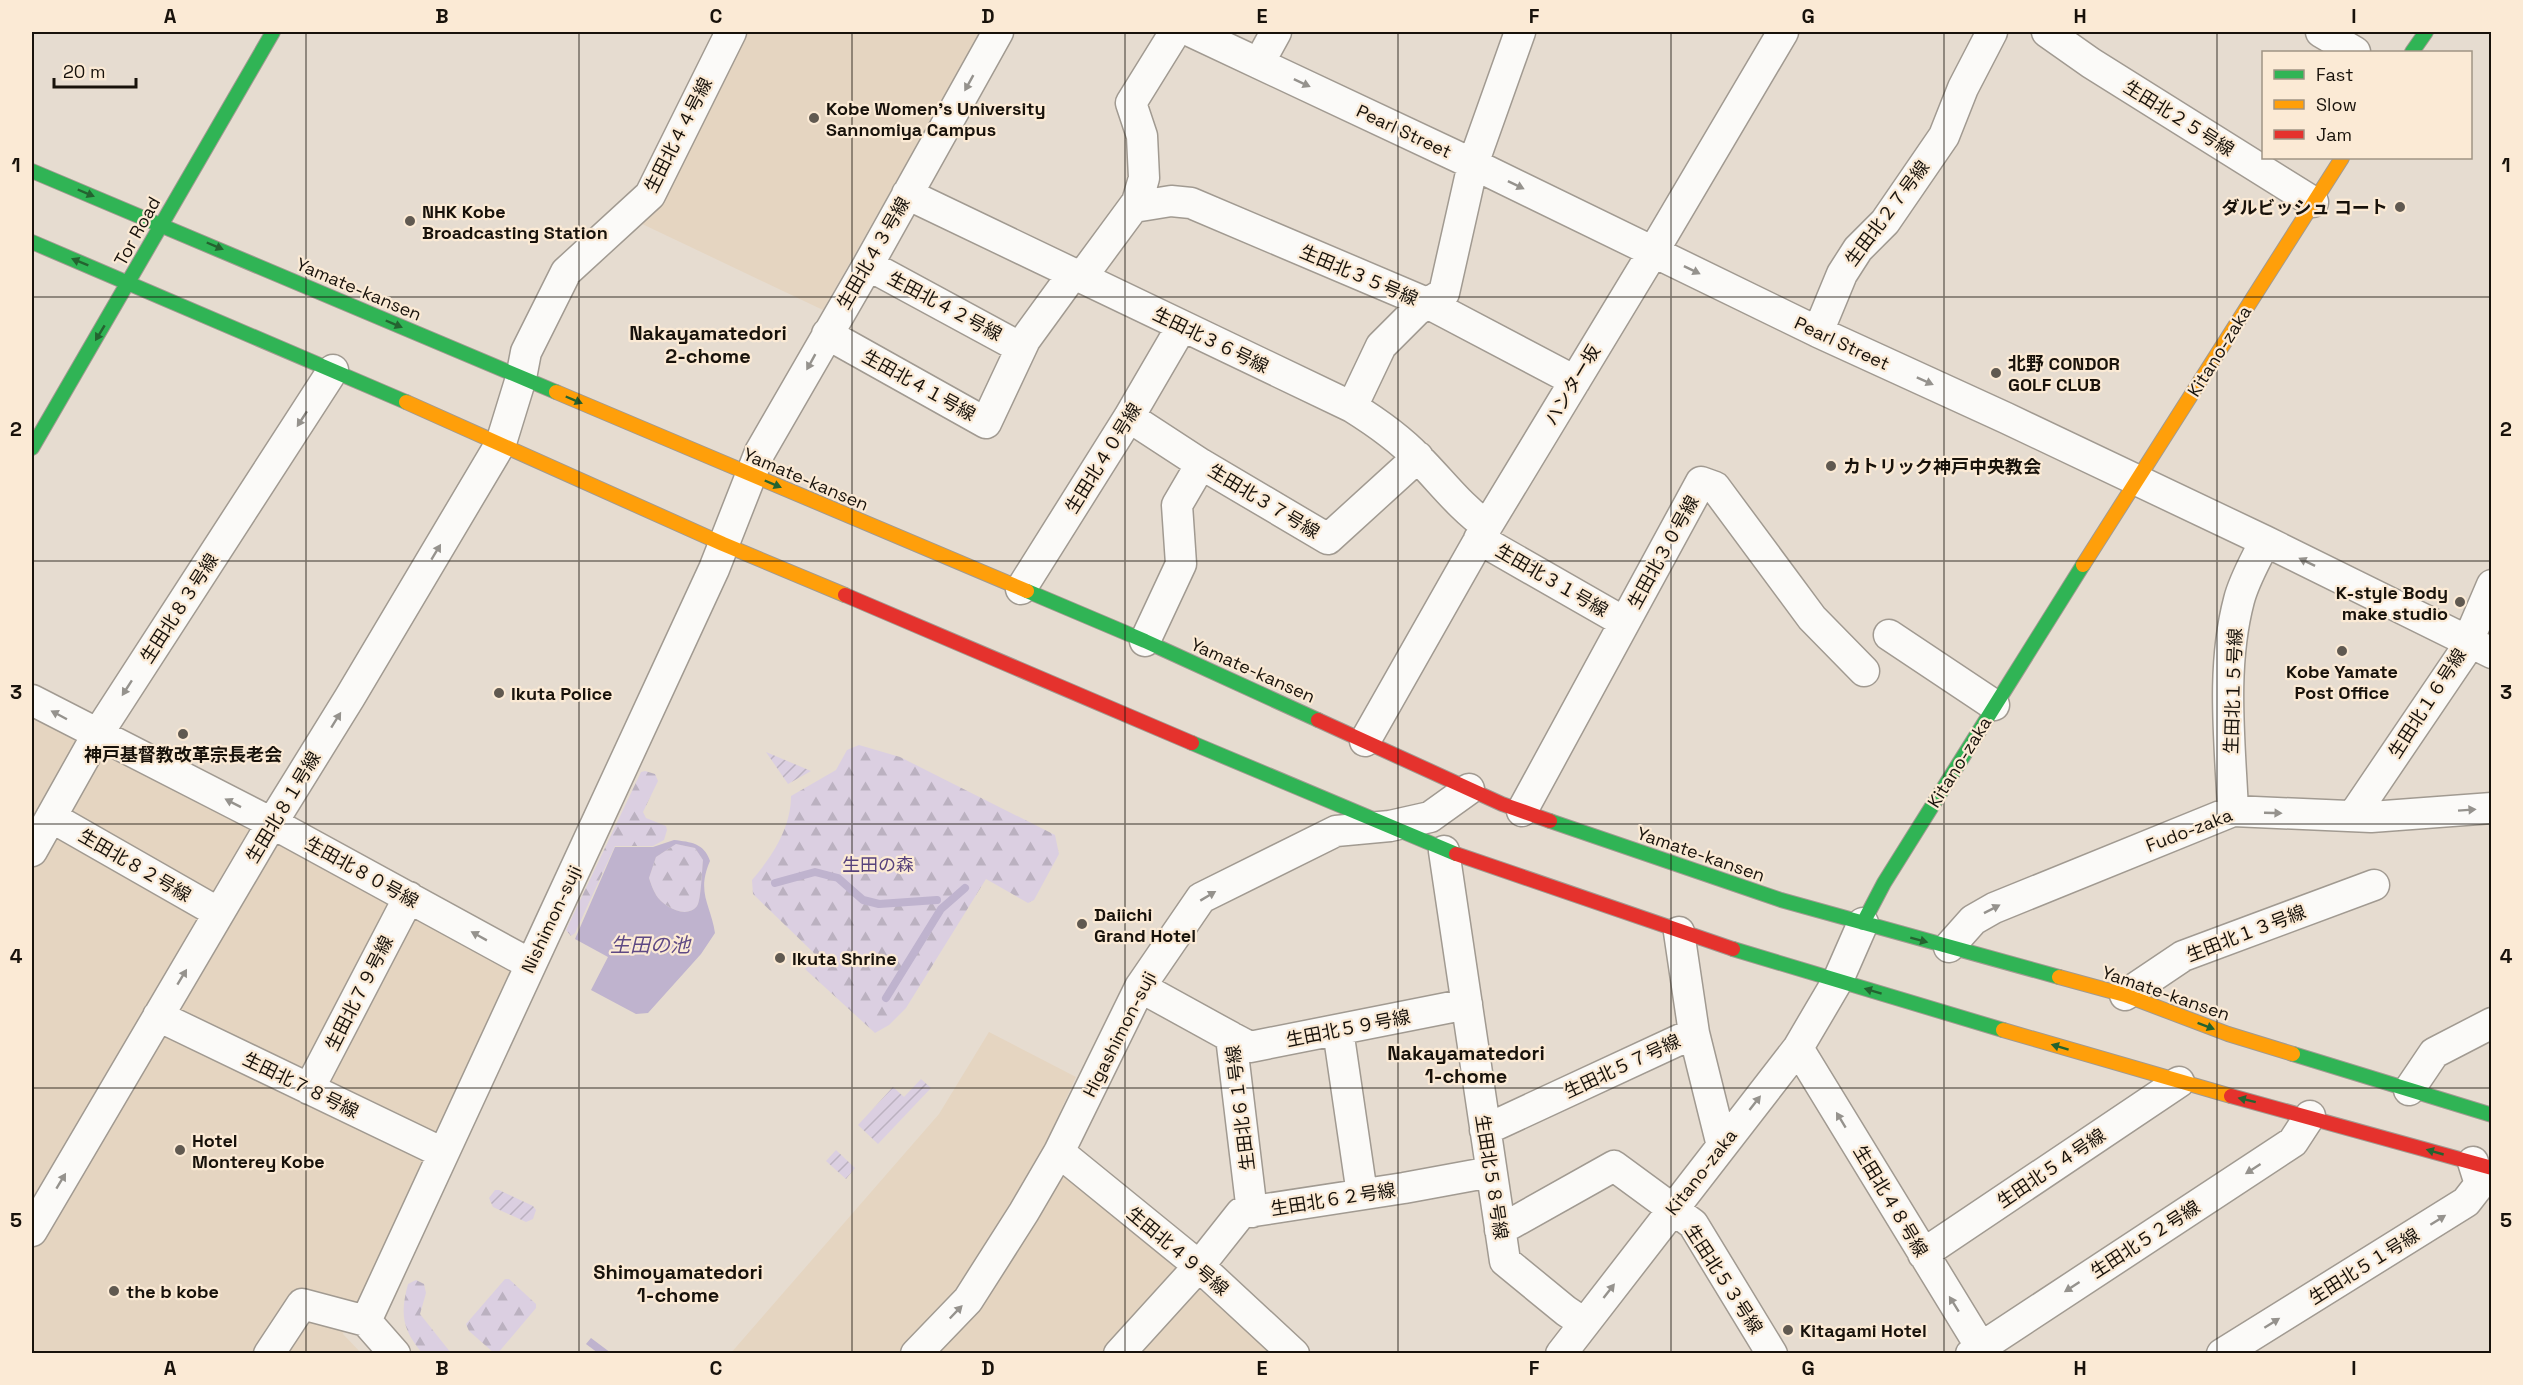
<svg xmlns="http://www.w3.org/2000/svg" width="2523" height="1385" font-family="'Space Grotesk','Noto Sans JP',sans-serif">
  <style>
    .built { fill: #e5d5c1 }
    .forest { fill: url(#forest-firs) }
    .garden { fill: url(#garden-furrows) }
    .water { fill: #bfb3ce; fill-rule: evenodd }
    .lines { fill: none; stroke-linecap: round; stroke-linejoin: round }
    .stream { stroke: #bfb3ce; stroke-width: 8 }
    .street-casing { stroke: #a19a91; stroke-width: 33 }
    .fast-casing { stroke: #a19a91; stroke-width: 16 }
    .slow-casing { stroke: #a19a91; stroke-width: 16 }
    .jam-casing { stroke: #a19a91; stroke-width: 16 }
    .street { stroke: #fbfaf8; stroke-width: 30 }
    .fast { stroke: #30b455; stroke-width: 14 }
    .slow { stroke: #ff9f0a; stroke-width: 14 }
    .jam { stroke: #e5322d; stroke-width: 14 }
    .oneway { fill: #95928d }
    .oneway2 { fill: #246330 }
    .grid { fill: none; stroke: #18120b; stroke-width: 1.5; stroke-opacity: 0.55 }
    .poi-dot { fill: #605950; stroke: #fbead5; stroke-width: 2 }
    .labels { text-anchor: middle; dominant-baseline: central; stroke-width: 4.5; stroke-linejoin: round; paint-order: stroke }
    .poi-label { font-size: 18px; font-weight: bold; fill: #18120b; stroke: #fbead5; text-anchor: start }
    .street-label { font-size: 18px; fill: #18120b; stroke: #fbead5 }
    .park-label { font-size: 18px; fill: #57427c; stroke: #fbead5 }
    .neighbourhood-label { font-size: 20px; font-weight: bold; fill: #18120b; stroke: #fbead5 }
    .water-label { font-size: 20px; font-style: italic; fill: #5e4984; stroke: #fbead5 }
    .neatline { fill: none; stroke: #18120b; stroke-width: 2 }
    .grid-label { font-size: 20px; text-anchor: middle; font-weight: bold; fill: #18120b }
  </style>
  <defs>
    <pattern id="forest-firs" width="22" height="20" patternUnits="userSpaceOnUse" patternTransform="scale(1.5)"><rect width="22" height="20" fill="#dbcfe1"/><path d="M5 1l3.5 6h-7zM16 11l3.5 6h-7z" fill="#bbb1c0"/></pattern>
    <pattern id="garden-furrows" width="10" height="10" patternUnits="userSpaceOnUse" patternTransform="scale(1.5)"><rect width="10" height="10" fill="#dbcfe1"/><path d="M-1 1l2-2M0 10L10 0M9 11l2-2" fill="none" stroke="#bbb1c0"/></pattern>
  </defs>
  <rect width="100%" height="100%" fill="#e6dcd0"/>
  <path class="built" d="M738,32H981L823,310L638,222Z
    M32,713L512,970L343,1334L361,1353L34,1354L32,1351Z
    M989,1032L1076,1077L1040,1156L1073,1179L1272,1353L730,1354L939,1114Z"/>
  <path class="forest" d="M859,745L900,757L1055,835L1059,854L1034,900L1028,903L986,879L906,1008L889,1025L875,1033L805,969L817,956L753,894L752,880C772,857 791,828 791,796L836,770L847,750Z
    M645,771L655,774L658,781L643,812L646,818L666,826L667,830L664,840L653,846H615L575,933L571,936L566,930L641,772Z
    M676,844L695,848L703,860C702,869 701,901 697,906C686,920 663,906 656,895C653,890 651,884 649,878L656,857Z
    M505,1279H509L536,1304V1308L498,1353H494L469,1331L466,1324Z
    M416,1280L424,1284L426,1293L420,1314L451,1353H422C402,1329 400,1314 408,1284Z"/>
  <path class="garden" d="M766,752L811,771L788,784Z
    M921,1079L931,1088L878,1144L858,1125L893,1087L904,1097Z
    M836,1150L855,1168L846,1179L826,1161Z
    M495,1190H499L533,1206L536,1210L533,1219L526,1222L493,1207L489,1198Z"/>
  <path class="water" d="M674,840C691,842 704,843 710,861C696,893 711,905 715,933L701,954L648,1013L636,1014L591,990L608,957L575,939L615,847H653ZM676,844L695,848L703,860C702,869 701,901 697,906C686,920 663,906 656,895C653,890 651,884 649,878L656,857Z
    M591,1338L611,1353H598L586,1344Z"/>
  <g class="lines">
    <path class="stream" d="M775,883L815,872L838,878L863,900L879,904L937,900
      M886,998L941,909L965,888"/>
    <g class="street-casing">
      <path id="street" d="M1192,32L1473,164L1818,332L2006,418L2265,541L2492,653
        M2047,32L2091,63L2313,202
        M2321,32L2355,52
        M1259,63L1276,32
        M907,194L1352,407C1376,422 1398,437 1418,458C1441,481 1460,507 1487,526
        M1134,207L1171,201L1191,203L1429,304L1575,381
        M868,265L1021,348
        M1081,278L1137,202L1144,178L1142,136L1131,103L1175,32
        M1818,332L1842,274L1858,249L1885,222L1944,136L1963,88L1992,32
        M827,334L986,423L1025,340L1073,274
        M1352,407L1381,346L1417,310L1444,293L1473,164L1520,32
        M1129,417L1201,464L1328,539L1418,457
        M1479,539L1624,622
        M1021,589L1129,417L1182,326
        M1889,635L1994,705
        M1145,641L1181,564L1177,505L1201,464
        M32,700L272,823L530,964
        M1365,741L1487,526L1653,252L1783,32
        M1522,811L1701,482L1715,487L1812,618L1864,671
        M2233,811C2230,742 2221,668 2239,600C2244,580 2256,560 2265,541
        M2353,816L2462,655L2492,585
        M51,817L219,913
        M32,851L97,735L333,370
        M1444,851L1505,1261L1566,1311L1584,1323
        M1679,932L1694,1033L1722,1146
        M1949,947L1973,920L1994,908L2233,811L2371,817L2492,808
        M1140,987L1231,1037L1252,1212
        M2125,995L2183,956L2374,885
        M158,1016L443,1153
        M1338,1030L1362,1194
        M1231,1037L1250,1047L1467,1004
        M1798,1048L1985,1354
        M309,1089L409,897
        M2409,1090L2434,1053L2492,1023
        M1485,1130L1694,1033
        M1059,1152L1199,1266L1294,1354
        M1500,1230L1614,1166L1693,1224L1772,1354
        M32,1231L272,823L350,697L501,443L521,378L526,352L566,272L650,195L731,32
        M1923,1254L2179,1082
        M269,1354L302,1304L366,1321
        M395,1354L366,1321L714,569L760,452L868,265L998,32
        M916,1354L968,1300L1024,1212L1059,1152L1140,987L1201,898L1336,831L1390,826L1430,817L1469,789
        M1119,1354L1199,1266L1241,1213L1404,1188L1491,1172
        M1561,1354L1798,1048L1838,980L1863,923
        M1971,1354L2293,1142L2310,1116
        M2222,1354L2466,1202L2480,1184L2473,1162"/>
    </g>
    <g class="fast-casing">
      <path id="fast" d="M2412,52L2426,32
        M32,171L556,392
        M32,242L406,402
        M32,448L273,32
        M1027,591L1145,641L1318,720
        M1192,743L1456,854
        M1550,821L1781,900L2059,977
        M1863,923L1884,883L2083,565
        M1733,949L2003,1030
        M2293,1054L2492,1115"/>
    </g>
    <g class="slow-casing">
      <path id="slow" d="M556,392L1027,591
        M406,402L723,544L845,595
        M2083,565L2342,158
        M2059,977L2125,995L2228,1034L2293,1054
        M2003,1030L2231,1096"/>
    </g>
    <g class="jam-casing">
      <path id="jam" d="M845,595L1192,743
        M1318,720L1502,804L1550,821
        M1456,854L1733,949
        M2231,1096L2492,1168"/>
    </g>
    <use href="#street" class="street"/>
    <use href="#fast" class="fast"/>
    <use href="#slow" class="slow"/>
    <use href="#jam" class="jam"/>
  </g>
  <defs><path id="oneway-solid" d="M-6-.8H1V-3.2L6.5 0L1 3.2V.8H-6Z" transform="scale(1.5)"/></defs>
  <g class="oneway">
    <use href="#oneway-solid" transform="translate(969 83) rotate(119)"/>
    <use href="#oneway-solid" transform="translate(1302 83) rotate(25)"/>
    <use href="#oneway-solid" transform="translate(1516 185) rotate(26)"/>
    <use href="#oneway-solid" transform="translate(1692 270) rotate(26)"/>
    <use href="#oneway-solid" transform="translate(811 362) rotate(119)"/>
    <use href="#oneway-solid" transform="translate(1925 381) rotate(24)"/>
    <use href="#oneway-solid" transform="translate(302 419) rotate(123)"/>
    <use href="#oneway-solid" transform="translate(436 552) rotate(-59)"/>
    <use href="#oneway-solid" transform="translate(2307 562) rotate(-154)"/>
    <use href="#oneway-solid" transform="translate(127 688) rotate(123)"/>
    <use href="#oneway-solid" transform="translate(59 715) rotate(-152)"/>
    <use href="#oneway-solid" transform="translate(336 720) rotate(-58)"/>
    <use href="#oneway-solid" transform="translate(233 803) rotate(-153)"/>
    <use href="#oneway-solid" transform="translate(2467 810) rotate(-4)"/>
    <use href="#oneway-solid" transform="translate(2273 813) rotate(2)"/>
    <use href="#oneway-solid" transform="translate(1208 896) rotate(-31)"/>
    <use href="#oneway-solid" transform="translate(1992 909) rotate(-27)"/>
    <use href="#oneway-solid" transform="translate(479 936) rotate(-151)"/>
    <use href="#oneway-solid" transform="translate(182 977) rotate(-59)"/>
    <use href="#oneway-solid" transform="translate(1755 1103) rotate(-52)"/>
    <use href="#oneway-solid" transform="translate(1841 1120) rotate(-121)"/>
    <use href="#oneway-solid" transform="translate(2253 1169) rotate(147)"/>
    <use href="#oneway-solid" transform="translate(61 1181) rotate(-59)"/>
    <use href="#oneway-solid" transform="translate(2438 1220) rotate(-32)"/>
    <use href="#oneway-solid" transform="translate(2072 1287) rotate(147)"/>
    <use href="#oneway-solid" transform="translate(1609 1291) rotate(-52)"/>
    <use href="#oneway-solid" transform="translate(1954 1304) rotate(-122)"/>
    <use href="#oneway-solid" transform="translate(956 1312) rotate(-46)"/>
    <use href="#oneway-solid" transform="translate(2272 1323) rotate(-32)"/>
  </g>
  <g class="oneway2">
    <use href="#oneway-solid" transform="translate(86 193) rotate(23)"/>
    <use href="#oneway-solid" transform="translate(215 246) rotate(23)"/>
    <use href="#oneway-solid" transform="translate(80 262) rotate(-158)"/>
    <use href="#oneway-solid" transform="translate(394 324) rotate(23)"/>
    <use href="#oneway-solid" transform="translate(100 333) rotate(121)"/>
    <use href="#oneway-solid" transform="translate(574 400) rotate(23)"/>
    <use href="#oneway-solid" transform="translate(773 484) rotate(23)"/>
    <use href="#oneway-solid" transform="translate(1919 940) rotate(15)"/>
    <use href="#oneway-solid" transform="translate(1873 991) rotate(-163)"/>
    <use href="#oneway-solid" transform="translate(2206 1026) rotate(21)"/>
    <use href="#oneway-solid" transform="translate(2060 1047) rotate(-163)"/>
    <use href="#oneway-solid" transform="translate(2247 1100) rotate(-166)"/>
    <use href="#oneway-solid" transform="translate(2435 1152) rotate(-164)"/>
  </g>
  <path class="grid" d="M306,32V1354M579,32V1354M852,32V1354M1125,32V1354M1398,32V1354M1671,32V1354M1944,32V1354M2217,32V1354M32,297H2492M32,561H2492M32,824H2492M32,1088H2492"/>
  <g class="poi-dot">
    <circle cx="814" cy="118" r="6"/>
    <circle cx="2400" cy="207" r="6"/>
    <circle cx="410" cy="221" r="6"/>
    <circle cx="1996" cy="373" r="6"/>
    <circle cx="1831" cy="466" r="6"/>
    <circle cx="2460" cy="602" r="6"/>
    <circle cx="2342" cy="651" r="6"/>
    <circle cx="499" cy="693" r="6"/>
    <circle cx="183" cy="734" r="6"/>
    <circle cx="1082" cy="924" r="6"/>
    <circle cx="780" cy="958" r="6"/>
    <circle cx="180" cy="1150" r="6"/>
    <circle cx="114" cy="1291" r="6"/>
    <circle cx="1788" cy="1330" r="6"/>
  </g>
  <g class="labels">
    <g class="poi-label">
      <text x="826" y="108">Kobe Women's University<tspan x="826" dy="21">Sannomiya Campus</tspan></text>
      <text x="2388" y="207" text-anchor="end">ダルビッシュ コート</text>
      <text x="422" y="211">NHK Kobe<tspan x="422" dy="21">Broadcasting Station</tspan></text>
      <text x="2008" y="363">北野 CONDOR<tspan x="2008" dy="21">GOLF CLUB</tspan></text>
      <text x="1843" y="466">カトリック神戸中央教会</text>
      <text x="2448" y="592" text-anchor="end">K-style Body<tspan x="2448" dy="21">make studio</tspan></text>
      <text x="2342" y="671" text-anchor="middle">Kobe Yamate<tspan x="2342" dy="21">Post Office</tspan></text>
      <text x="511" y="693">Ikuta Police</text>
      <text x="183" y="754" text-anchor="middle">神戸基督教改革宗長老会</text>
      <text x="1094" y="914">Daiichi<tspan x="1094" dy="21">Grand Hotel</tspan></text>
      <text x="792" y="958">Ikuta Shrine</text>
      <text x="192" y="1140">Hotel<tspan x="192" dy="21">Monterey Kobe</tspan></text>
      <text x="126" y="1291">the b kobe</text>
      <text x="1800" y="1330">Kitagami Hotel</text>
    </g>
    <g class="street-label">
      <text transform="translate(2179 118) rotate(32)">生田北２５号線</text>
      <text transform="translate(1404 131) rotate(25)">Pearl Street</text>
      <text transform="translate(678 135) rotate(-63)">生田北４４号線</text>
      <text transform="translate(1887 213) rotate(-53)">生田北２７号線</text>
      <text transform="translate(137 231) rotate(-61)">Tor Road</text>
      <text transform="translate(873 253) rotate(-60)">生田北４３号線</text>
      <text transform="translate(1359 275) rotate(23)">生田北３５号線</text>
      <text transform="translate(359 289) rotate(23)">Yamate-kansen</text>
      <text transform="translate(945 306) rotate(28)">生田北４２号線</text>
      <text transform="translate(1211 340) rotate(26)">生田北３６号線</text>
      <text transform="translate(1842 343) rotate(25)">Pearl Street</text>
      <text transform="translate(2219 351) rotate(-58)">Kitano-zaka</text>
      <text transform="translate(919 385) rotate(29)">生田北４１号線</text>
      <text transform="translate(1572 385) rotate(-59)">ハンター坂</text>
      <text transform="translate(1103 458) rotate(-58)">生田北４０号線</text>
      <text transform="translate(806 479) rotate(23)">Yamate-kansen</text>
      <text transform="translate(1264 501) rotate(31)">生田北３７号線</text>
      <text transform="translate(1663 552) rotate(-61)">生田北３０号線</text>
      <text transform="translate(1552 580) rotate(30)">生田北３１号線</text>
      <text transform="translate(179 608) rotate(-57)">生田北８３号線</text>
      <text transform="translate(1253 670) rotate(24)">Yamate-kansen</text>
      <text transform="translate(2233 691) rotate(-88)">生田北１５号線</text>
      <text transform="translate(2427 703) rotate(-57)">生田北１６号線</text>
      <text transform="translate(1959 762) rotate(-58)">Kitano-zaka</text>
      <text transform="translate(283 807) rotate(-59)">生田北８１号線</text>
      <text transform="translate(2189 830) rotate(-21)">Fudo-zaka</text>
      <text transform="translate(1701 854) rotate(19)">Yamate-kansen</text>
      <text transform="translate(135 865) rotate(30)">生田北８２号線</text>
      <text transform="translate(362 872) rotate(29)">生田北８０号線</text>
      <text transform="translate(551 919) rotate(-65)">Nishimon-suji</text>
      <text transform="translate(2246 933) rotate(-21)">生田北１３号線</text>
      <text transform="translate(359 993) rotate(-63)">生田北７９号線</text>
      <text transform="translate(2166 993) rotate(19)">Yamate-kansen</text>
      <text transform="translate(1348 1028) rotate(-11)">生田北５９号線</text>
      <text transform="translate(1119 1034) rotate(-63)">Higashimon-suji</text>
      <text transform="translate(1622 1066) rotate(-25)">生田北５７号線</text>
      <text transform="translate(301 1085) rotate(26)">生田北７８号線</text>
      <text transform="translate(1240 1108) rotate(-97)">生田北６１号線</text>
      <text transform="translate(2051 1168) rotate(-34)">生田北５４号線</text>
      <text transform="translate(1701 1172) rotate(-52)">Kitano-zaka</text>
      <text transform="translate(1492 1177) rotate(81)">生田北５８号線</text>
      <text transform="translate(1333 1199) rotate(-9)">生田北６２号線</text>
      <text transform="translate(1891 1201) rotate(59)">生田北４８号線</text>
      <text transform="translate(2145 1239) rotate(-33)">生田北５２号線</text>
      <text transform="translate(1178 1251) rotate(40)">生田北４９号線</text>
      <text transform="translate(2364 1266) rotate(-32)">生田北５１号線</text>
      <text transform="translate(1724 1279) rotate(57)">生田北５３号線</text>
    </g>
    <g class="park-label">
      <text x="878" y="864">生田の森</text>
    </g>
    <g class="neighbourhood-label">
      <text x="708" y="333">Nakayamatedori<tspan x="708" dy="23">2-chome</tspan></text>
      <text x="1466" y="1053">Nakayamatedori<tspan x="1466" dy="23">1-chome</tspan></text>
      <text x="678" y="1272">Shimoyamatedori<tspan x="678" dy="23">1-chome</tspan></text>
    </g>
    <g class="water-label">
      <text x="650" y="945">生田の池</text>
    </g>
  </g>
  <rect width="2523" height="1385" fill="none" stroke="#fbead5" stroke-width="66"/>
  <rect x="2262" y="51" width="210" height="108" fill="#fbead5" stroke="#a09484" stroke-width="1.5"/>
  <rect x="2274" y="70" width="30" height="9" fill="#30b455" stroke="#a09484" stroke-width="1.5"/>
  <text x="2316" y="81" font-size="18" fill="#18120b">Fast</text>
  <rect x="2274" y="100" width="30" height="9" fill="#ff9f0a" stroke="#a09484" stroke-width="1.5"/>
  <text x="2316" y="111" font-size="18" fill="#18120b">Slow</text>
  <rect x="2274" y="130" width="30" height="9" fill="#e5322d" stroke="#a09484" stroke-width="1.5"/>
  <text x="2316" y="141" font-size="18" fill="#18120b">Jam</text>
  <path d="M54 78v9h82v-9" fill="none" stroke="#18120b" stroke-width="3"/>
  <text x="63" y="78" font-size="18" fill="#18120b" stroke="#fbead5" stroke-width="4.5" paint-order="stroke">20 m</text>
  <rect x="33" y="33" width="2457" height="1319" class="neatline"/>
  <g class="grid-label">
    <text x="170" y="23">A</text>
    <text x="442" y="23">B</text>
    <text x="716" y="23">C</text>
    <text x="988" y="23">D</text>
    <text x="1262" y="23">E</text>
    <text x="1534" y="23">F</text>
    <text x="1808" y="23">G</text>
    <text x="2080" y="23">H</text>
    <text x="2354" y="23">I</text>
    <text x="16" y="172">1</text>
    <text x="2506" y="172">1</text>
    <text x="16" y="436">2</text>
    <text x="2506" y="436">2</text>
    <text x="16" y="699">3</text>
    <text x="2506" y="699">3</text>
    <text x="16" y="963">4</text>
    <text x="2506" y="963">4</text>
    <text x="16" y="1227">5</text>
    <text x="2506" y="1227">5</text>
    <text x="170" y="1375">A</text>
    <text x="442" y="1375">B</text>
    <text x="716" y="1375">C</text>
    <text x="988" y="1375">D</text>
    <text x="1262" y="1375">E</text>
    <text x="1534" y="1375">F</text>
    <text x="1808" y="1375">G</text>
    <text x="2080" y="1375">H</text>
    <text x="2354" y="1375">I</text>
  </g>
</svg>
